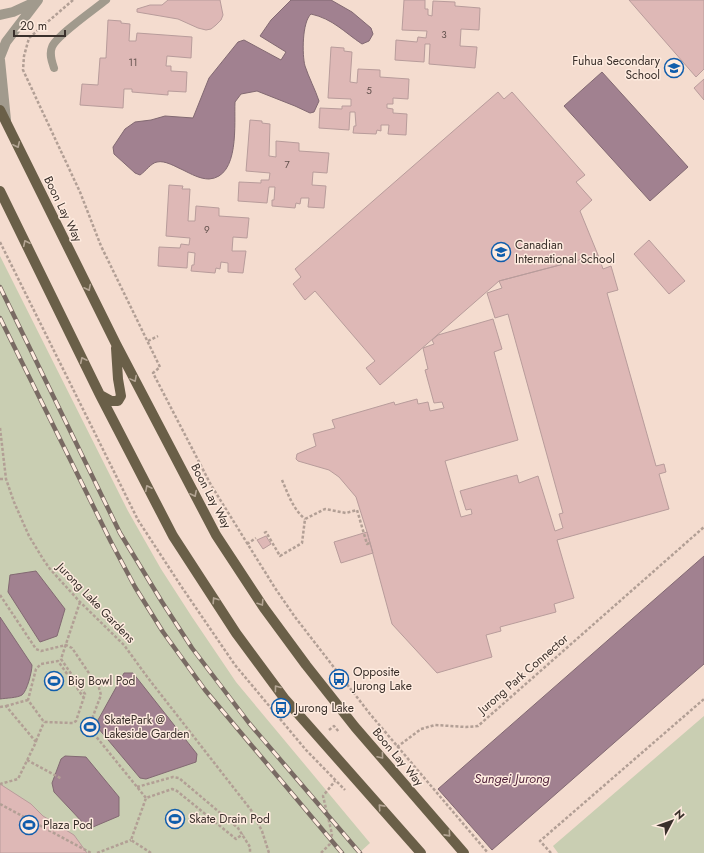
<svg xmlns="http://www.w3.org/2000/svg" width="704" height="853" font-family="Jost,sans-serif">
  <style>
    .green { fill: #c9ceb2 }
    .water { fill: #a18190; stroke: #826972 }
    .building { fill: #deb8b6; stroke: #b89c9b }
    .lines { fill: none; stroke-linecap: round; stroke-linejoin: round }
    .path { stroke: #b29f95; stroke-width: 2.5; stroke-dasharray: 3 2; stroke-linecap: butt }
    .service { stroke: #a19a8d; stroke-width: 8 }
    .minor { stroke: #a19a8d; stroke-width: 10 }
    .primary { stroke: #6a5f48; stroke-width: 10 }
    .rail-casing { stroke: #796a63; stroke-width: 4.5 }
    .rail { stroke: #feebdf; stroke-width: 3; stroke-dasharray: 9; stroke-linecap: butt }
    .oneway { stroke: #b4a594 }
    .labels { text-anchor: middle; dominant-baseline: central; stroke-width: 3; stroke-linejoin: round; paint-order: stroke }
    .number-label { font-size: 10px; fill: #63524e }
    .poi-label { font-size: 12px; fill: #3a302b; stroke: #feebdf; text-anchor: start }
    .street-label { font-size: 12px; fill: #3a302b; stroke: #feebdf }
    .water-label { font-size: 13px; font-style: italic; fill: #52253d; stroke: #feebdf }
  </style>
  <rect width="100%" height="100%" fill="#f4dccf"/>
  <path class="green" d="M0,256L128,511L161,569L192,617L236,682L370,843L359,853H0Z
    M704,716V853H558L553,846Z"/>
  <path class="water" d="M291,0H331L352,12L371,28L373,34L369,41L362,44C344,32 333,19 311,14C302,22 302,55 305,66C309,78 315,89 319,101L314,112L310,113L295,106L257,91L241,94L235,102C234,123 240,177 209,179C200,179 191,174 183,170C176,167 165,160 157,162C151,163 146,171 140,175L135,173L114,154L113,147L125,129L135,122L151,120L165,116L193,118L209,78L238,42L244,40L281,60L286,52L260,36L271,20Z
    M602,72L688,167L650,201L564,106Z
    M704,556V664L492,850L438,789Z
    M36,571L65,609L57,636L40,642L8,592L10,575Z
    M0,617L32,665C32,672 27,691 22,695C17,698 6,698 0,699Z
    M124,673H133L197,754L196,762L146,779L140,778L98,728V720Z
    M65,756L86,757L119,797V816L93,827L85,825L54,792L52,783L61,759Z"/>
  <path class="building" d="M168,0H220L223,15L221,20L216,25L211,29L206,30L198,28L178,19L137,12V9L150,5H162Z
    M404,0H425V9H428V15L432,16L433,1L455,2V6L480,8L479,30L461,29L460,46L477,47L475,68L429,64L430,44H425L424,62L395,60L396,40L417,42L418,37L426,38L427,31L402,30Z
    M629,0H704V69L696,77Z
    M108,20L121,21V23L130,24L129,41H136L137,33L192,37L191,58L167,56L166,66H171V71L187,72L186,92L168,91V95L132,92V89H124L123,108L80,105L82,84L98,85L100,58H106Z
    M331,47L344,48V51L352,52L350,82L357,83L358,69L380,70V77L409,79L408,99L393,98V104H387V108L393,109V113L407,114L406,135L388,134L389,125H381V131L377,130L376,134L353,133L354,126H356L355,112H350L349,130L319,128L320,108L342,109V106H351V99L328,98Z
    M704,79V100L694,88Z
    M498,92L504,99L512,92L585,175L576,182L592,200L580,211L598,255L499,281L380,385L366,368L375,361L315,291L305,300L293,284L301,277L295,269Z
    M250,120L262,121V123L270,124L269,156L276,157V141L299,143V151L329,153L327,173L313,172L312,185L326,186L324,208L308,207L309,198H301L300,204L296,203L295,208L272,206V200H274L275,187H269L267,203L238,201L239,182L261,183V180H269L270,173L246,171Z
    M169,185L183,186L182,189H190L188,221H195L196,206L219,208V216L249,218L247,238L233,237L232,251H246L243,273L228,272V263L221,262L220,269L216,268L215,273L191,271L192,265H194L195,253L188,252L187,268L158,266L159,247L180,248L181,244L189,245L190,238L166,236Z
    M649,240L685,281L669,294L634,254Z
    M598,255L603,269L611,266L618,290L607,293L656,466L664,464L666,472L659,474L669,509L557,540L574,598L554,604L556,612L500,627L501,631L486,635L492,657L437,673L392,624L367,532L356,497L339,477L329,470L298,461L296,459L297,454L316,446L313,434L335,428L332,420L394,402L395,405L417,399L418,404L428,402L430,411L444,408L442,402L434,403L425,370L428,369L423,348L434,344L432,340L438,335L493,319L502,349L494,352L518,440L445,461L461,517L472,514L471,509L466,510L460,491L517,475L519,483L538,476L555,531L563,528L559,514L563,513L508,314L495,318L487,293L502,288L499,281Z
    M367,532L373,553L341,563L334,542Z
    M266,536L271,544L263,549L257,540Z
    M0,784L31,804L43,816L74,835L87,853H0Z"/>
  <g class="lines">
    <path class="path" d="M73,0L29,38L24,56L23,70L80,192L101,246L160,367L153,373L211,485L275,588L295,617L370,714L488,853
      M0,242L138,520L181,586L235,665L306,750L345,790
      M148,341L158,336
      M0,428L6,479L14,502L29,536L43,559L50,569L80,602L124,645L148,678L251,810L262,831L269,853
      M0,479H6
      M282,480C288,494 293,509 305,519
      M264,533L266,532L280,556L302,543L305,519L325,509L346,513L357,510L367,544L370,543
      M247,544L256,538
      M0,595L36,649L41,651L66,645L72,648L99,688L101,695L90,724V729L146,798
      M80,602L61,659L85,694L76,721L73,723L44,722L28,700L36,669L41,664L58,661L84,698
      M6,706L28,700
      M0,707L6,706L36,742L18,779L0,784
      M329,730L334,726L339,732
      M36,741L44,722
      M397,747L421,729L435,725L466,727L478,726L704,527
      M27,760L62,779
      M137,787L173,777L179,778L238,828L250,847V853
      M0,804L91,853
      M97,853L131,840
      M151,853L131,840L146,798L172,789L177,791L236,839L243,834
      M321,853L330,844L332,834L323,796L335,781
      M551,853L540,841L704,699"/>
    <path class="service" d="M54,68C52,62 49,54 52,47C56,36 95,9 106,0"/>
    <path class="minor" d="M0,15L13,12L35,2
      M0,57L6,42L38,0
      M0,60L6,120"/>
    <path class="primary" d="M0,110L116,344L216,535L264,608L306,665L355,727L464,853
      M0,191L100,395L173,536L236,633L284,698L421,853
      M100,395L111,401H118L121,396L118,379L116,348"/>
    <g class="rail-casing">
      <path id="rail" d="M0,287L120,533L162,602L192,648L249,723L360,853
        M0,318L111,542L135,587L163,632L205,690L342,853"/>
    </g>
    <use href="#rail" class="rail"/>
  </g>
  <defs><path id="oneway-chevron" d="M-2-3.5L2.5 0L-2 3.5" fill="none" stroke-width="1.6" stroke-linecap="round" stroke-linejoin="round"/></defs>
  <g class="oneway">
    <use href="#oneway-chevron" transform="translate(17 145) rotate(65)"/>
    <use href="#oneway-chevron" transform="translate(26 243) rotate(-116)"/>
    <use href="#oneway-chevron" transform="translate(88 288) rotate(63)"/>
    <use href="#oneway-chevron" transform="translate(83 360) rotate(-116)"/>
    <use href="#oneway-chevron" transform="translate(134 379) rotate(62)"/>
    <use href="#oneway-chevron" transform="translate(148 488) rotate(-117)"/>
    <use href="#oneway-chevron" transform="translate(194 494) rotate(63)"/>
    <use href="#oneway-chevron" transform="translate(215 600) rotate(-123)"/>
    <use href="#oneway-chevron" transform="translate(261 603) rotate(57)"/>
    <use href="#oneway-chevron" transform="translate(277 688) rotate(-127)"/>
    <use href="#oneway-chevron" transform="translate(381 756) rotate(50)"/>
    <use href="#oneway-chevron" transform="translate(381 807) rotate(-132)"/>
    <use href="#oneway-chevron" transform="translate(448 834) rotate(48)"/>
  </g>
  <defs>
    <g id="school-ring" transform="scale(1)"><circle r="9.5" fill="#feebdf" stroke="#105dac" stroke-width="1.5"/><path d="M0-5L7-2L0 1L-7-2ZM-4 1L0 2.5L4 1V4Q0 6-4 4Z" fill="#105dac"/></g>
    <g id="bus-ring" transform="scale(1)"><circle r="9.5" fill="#feebdf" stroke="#105dac" stroke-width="1.5"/><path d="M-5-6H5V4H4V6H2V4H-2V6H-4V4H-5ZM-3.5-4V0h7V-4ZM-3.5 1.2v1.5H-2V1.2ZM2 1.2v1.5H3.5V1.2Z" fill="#105dac"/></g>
    <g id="stadium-ring" transform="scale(1)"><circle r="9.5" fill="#feebdf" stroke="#105dac" stroke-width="1.5"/><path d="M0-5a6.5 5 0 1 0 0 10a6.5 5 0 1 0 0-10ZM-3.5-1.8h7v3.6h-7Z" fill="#105dac"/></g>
  </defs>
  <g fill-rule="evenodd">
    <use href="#school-ring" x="674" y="68"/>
    <use href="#school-ring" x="501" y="252"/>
    <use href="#bus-ring" x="339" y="679"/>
    <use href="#stadium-ring" x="54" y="681"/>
    <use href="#bus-ring" x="281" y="708"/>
    <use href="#stadium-ring" x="90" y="727"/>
    <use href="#stadium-ring" x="175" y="819"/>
    <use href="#stadium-ring" x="29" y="825"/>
  </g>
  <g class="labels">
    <g class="number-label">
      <text x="444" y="34">3</text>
      <text x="133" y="62">11</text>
      <text x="369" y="90">5</text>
      <text x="287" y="164">7</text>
      <text x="207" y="229">9</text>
    </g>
    <g class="poi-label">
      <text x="660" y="61" text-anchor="end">Fuhua Secondary<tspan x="660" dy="14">School</tspan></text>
      <text x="515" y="245">Canadian<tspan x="515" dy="14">International School</tspan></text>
      <text x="353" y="672">Opposite<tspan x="353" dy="14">Jurong Lake</tspan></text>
      <text x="68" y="681">Big Bowl Pod</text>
      <text x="295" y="708">Jurong Lake</text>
      <text x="104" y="720">SkatePark @<tspan x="104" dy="14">Lakeside Garden</tspan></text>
      <text x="189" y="819">Skate Drain Pod</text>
      <text x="43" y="825">Plaza Pod</text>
    </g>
    <g class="street-label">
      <text transform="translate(63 209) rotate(64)">Boon Lay Way</text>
      <text transform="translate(211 496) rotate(62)">Boon Lay Way</text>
      <text transform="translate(96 603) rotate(46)">Jurong Lake Gardens</text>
      <text transform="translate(523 674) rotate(-41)">Jurong Park Connector</text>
      <text transform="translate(398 757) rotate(50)">Boon Lay Way</text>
    </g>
    <g class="water-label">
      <text x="512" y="778">Sungei Jurong</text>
    </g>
  </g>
  <g transform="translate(672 821) rotate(49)" stroke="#feebdf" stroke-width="3" paint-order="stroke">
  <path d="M0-3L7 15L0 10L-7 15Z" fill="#3a302b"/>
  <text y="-6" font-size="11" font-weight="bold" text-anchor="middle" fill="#3a302b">N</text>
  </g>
  <path d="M14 30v6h51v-6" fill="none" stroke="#3a302b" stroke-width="2"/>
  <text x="20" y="30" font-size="12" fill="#3a302b" stroke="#feebdf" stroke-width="3" paint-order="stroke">20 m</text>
</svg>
